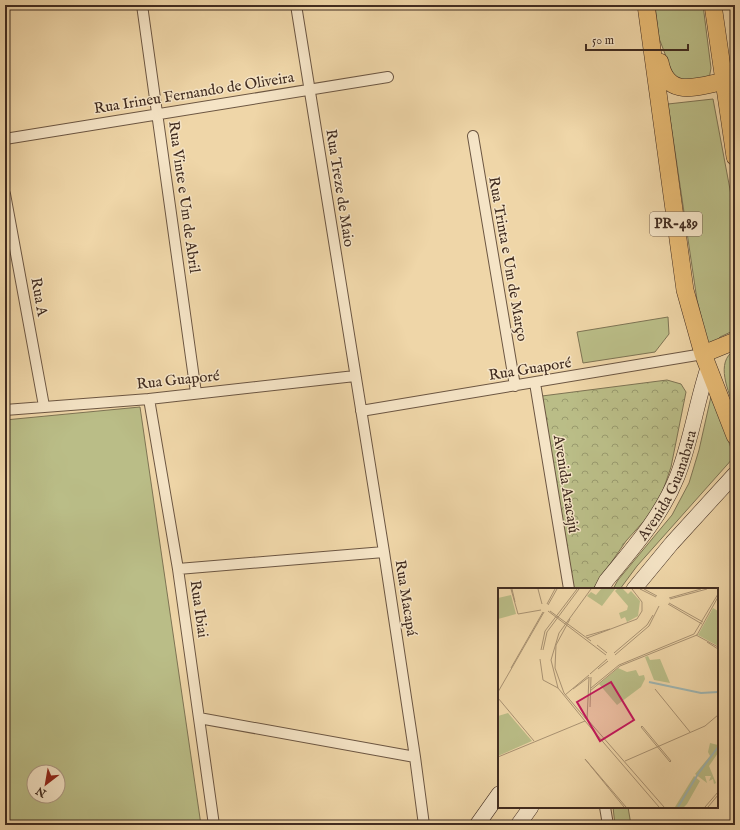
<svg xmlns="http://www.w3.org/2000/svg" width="740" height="830" font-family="'IM FELL English',serif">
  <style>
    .grass { fill: #babd87; stroke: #7e7454; fill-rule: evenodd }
    .forest { fill: url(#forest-crowns); stroke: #7e7454 }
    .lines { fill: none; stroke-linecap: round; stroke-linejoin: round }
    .street-casing { stroke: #6c5642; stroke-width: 12 }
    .secondary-casing { stroke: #412c20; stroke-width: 16 }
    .primary-casing { stroke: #412c20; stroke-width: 18 }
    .street { stroke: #f5e4c6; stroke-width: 10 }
    .secondary { stroke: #f5e4c6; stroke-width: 15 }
    .primary { stroke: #e8bb74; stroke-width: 17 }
    .labels { text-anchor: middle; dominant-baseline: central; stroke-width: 3; stroke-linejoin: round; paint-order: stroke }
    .shield { fill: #f5e4c6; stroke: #776352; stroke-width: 1 }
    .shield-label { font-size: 14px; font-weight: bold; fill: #412c20 }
    .street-label { font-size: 15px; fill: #412c20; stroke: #f5e4c6 }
    .inset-river { fill: none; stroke: #9fb6b3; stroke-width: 2 }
    .inset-road { fill: none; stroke: #a99272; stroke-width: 1 }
    .view { fill: #c2185b; fill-opacity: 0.15; stroke: #c2185b; stroke-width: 2 }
    .inset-edge { fill: none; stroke: #412c20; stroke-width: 2 }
  </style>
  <defs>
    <pattern id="forest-crowns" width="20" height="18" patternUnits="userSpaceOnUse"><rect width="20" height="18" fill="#babd87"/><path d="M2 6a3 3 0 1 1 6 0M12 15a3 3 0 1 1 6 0" fill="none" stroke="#999a6e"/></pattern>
  </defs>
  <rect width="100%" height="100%" fill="#efd6a8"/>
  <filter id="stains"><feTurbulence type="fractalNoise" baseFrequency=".005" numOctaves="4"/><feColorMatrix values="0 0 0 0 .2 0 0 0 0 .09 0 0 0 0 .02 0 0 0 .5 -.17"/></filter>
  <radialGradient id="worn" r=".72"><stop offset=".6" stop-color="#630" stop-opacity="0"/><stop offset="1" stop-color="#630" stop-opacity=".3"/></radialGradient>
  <path class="grass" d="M655,5H703L711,68L709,79L676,83L659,38Z
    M713,99L735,216V330L720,337L709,349L697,300L668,104Z
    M668,317L669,334L655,352L583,363L577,332Z
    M735,350V410C729,392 714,362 735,350Z
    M712,392L734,457L637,566L620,589H613L618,580L672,515L689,483L699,450Z
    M140,407L201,825H5V420ZM34,772H58V796H34Z
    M613,807H628L631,825H615Z"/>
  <path class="forest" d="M667,380L681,384L686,392L671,467L660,499L652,512L626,541L593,589H574L542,396Z"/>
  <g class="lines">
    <g class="street-casing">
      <path id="street" d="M142,5L196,393
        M296,5L384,552L415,757L424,825
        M473,136L515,386
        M5,139L388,77
        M5,194L44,406
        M535,383L569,589
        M149,399L178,569L214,825
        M5,410L149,399L355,376
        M361,411L703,354
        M178,569L384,552
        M199,718L415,757
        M605,807L608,825"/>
    </g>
    <g class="secondary-casing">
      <g id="secondary">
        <path id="s1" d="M602,589L606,581C633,548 661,517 677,477C691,442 696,404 708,368"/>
        <path d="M634,589L672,543L735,474"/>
        <path d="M477,825L499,794"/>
        <path d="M518,825L531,807"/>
      </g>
    </g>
    <g class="primary-casing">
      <path id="primary" d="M646,5L685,290L703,354L735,436
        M713,5L735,157
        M660,62C667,100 698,86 725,81
        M703,354L735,341"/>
    </g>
    <use href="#street" class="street"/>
    <use href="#secondary" class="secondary"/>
    <use href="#primary" class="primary"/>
  </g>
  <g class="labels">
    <rect class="shield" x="650" y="212" width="52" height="24" rx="3"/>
    <g class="shield-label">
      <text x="676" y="224">PR-489</text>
    </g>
    <g class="street-label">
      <text transform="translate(194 93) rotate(-9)">Rua Irineu Fernando de Oliveira</text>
      <text transform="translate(340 188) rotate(81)">Rua Treze de Maio</text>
      <text transform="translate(184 197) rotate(82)">Rua Vinte e Um de Abril</text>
      <text transform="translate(508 259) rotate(80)">Rua Trinta e Um de Março</text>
      <text transform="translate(39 297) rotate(80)">Rua A</text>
      <text transform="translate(530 369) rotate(-9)">Rua Guaporé</text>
      <text transform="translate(178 380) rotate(-6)">Rua Guaporé</text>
      <text stroke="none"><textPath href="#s1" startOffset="124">Avenida Guanabara</textPath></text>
      <text transform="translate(566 484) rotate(81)">Avenida Aracajú</text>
      <text transform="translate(406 598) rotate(81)">Rua Macapá</text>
      <text transform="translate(199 609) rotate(82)">Rua Ibiai</text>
    </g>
  </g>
  <g transform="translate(498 588)">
    <rect width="220" height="220" fill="#efd6a8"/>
    <path d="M120,80L129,84L138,82L141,88L146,87L147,91L143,99L119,117L101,96ZM10,125L34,153L0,168V128Z" fill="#babd87"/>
    <path d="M103,1H117L104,18L89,8L93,4L98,7ZM119,1H125L130,6L133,3L142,13L140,28L129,34L127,29L123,31L121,25L129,22L130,18L117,3ZM13,7L18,26L0,31V10ZM150,68L152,72L162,71L172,95L156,92L147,69ZM212,155L220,157V165L211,178L218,195L216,196L215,191L211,193L213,188H207L209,195L197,186L212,168L210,164ZM196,188L202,193L189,216L186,219H177Z" fill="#babd87"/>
    <path d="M215,20L220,23V58L200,47Z" fill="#babd87"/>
    <path class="inset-river" d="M151,94L203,105L220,104M180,219L200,186L220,159"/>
    <path class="inset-road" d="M13,1L20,26L43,22M14,1L17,14M40,1L44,16M142,1L158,9M146,1L159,8M171,10L203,1M172,11L209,1M171,15L205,34M49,16L57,1M170,16L204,36M50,17L59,1M50,23L108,67M52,23L93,53M72,31L58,57L57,80L66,105L88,131M198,47L220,59M88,48L112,41M89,50L139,31L144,23V14L134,1M209,54L220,61M99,57L109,65M43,62L47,43L79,1M45,62L49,44L81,1M116,65L149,37L155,27M117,67L151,38L161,18M42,71L45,92L60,100M13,80L45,24M100,81L110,73M92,86L109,71M93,100L121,77L196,46L220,6M75,101L91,89M157,101L192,144M92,103L122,78L199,47L220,9M0,104L46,24M67,107L91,87M0,110L36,153M92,119L93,89M89,131L166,219M89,132L91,89M87,133L60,100L53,72L61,45L93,1M87,133L161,219M144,138L173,173L172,174L143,139ZM0,169L87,133M127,173L207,138L220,127M126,219L87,171L128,219M207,219L220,204M210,219L220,207"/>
    <path class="view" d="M113,94L136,132L102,153L79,114Z"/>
    <rect width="220" height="220" class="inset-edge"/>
  </g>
  <rect width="740" height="830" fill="none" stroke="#efd6a8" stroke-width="20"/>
  <rect x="6" y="6" width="728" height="818" fill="none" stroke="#412c20" stroke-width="2"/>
  <rect x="10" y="10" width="720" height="810" fill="none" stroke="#412c20"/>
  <g transform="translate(46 784) rotate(211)"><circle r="19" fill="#f5e4c6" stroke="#ad9a84"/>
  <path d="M0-3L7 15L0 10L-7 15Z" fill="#8f2418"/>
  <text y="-6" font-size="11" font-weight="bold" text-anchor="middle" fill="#412c20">N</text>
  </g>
  <path d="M586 44v6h102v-6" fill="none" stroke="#412c20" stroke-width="2"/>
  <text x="592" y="44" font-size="12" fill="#412c20" stroke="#f5e4c6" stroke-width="3" paint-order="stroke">50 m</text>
  <rect width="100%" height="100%" filter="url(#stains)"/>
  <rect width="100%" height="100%" fill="url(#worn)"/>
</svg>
